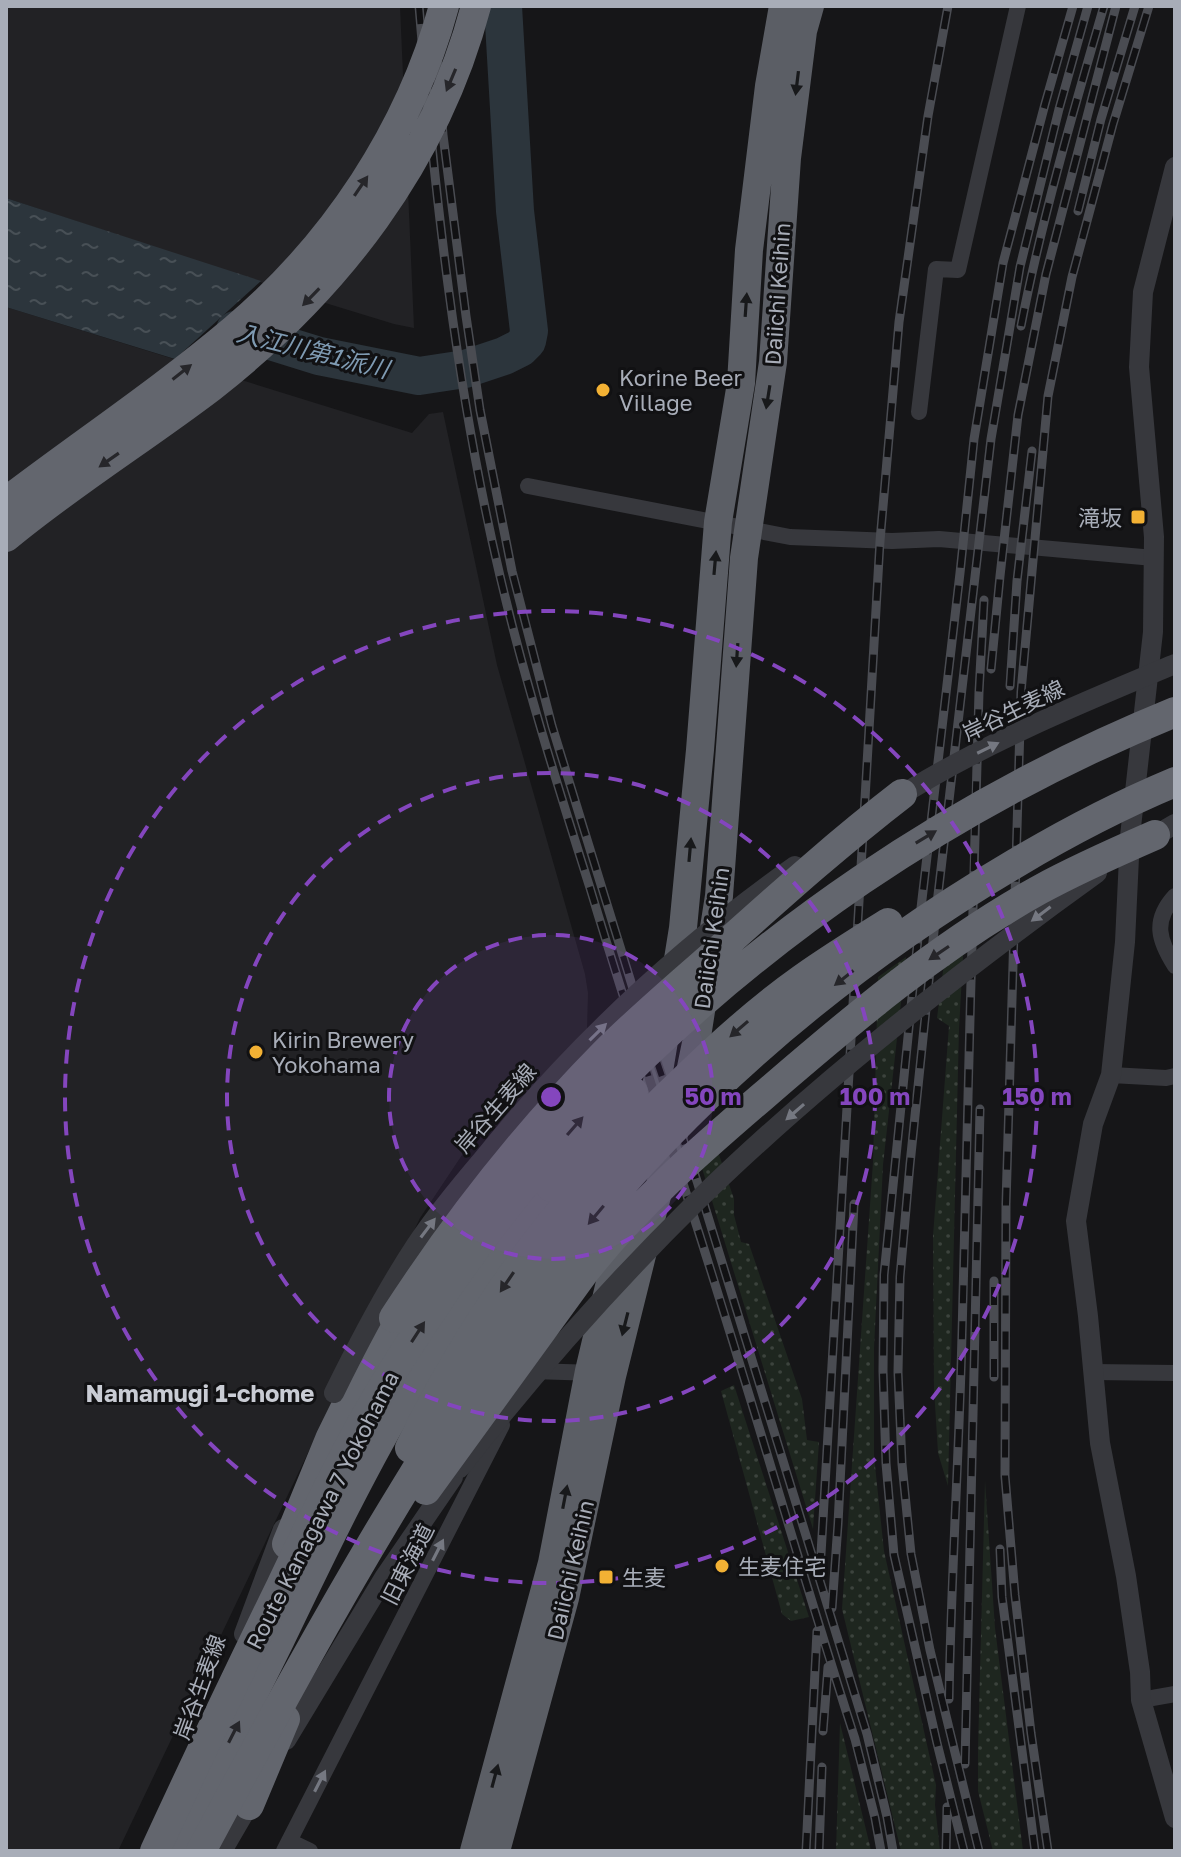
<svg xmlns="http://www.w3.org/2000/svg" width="1181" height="1857" font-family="'Golos Text','Noto Sans JP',sans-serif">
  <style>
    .built { fill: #222225 }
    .grass { fill: url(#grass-dots) }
    .water { fill: url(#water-ripples) }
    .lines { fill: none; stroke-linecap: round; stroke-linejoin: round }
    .river { stroke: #2c353c; stroke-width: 38 }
    .minor { stroke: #37383d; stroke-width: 16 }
    .tertiary { stroke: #37383d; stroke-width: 20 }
    .trunk { stroke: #5b5e65; stroke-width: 28 }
    .motorway { stroke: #63666e; stroke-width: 30 }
    .rail-casing { stroke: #4a4c52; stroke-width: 9 }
    .rail { stroke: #111113; stroke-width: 6; stroke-dasharray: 18; stroke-linecap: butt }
    .tertiary-bridge { stroke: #37383d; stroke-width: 20 }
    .motorway-bridge { stroke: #63666e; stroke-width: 30 }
    .oneway { fill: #26262a }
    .oneway2 { fill: #18191b }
    .oneway3 { fill: #757881 }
    .ring { fill: none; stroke: #8446be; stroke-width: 4; stroke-dasharray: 14 10 }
    .poi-dot { fill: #f2b134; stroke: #111113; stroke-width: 3 }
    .labels { text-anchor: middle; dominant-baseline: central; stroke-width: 6; stroke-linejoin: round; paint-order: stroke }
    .street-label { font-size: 22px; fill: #a8adb8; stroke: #111113 }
    .poi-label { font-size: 22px; fill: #a8adb8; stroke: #111113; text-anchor: start }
    .water-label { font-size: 24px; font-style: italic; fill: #7f9bb3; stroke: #111113 }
    .neighbourhood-label { font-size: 24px; font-weight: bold; fill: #c9ccd4; stroke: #111113 }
    .centre { fill: #8446be; stroke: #111113; stroke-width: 4 }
    .ring-label { font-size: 24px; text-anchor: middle; font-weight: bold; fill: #8446be; stroke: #111113; stroke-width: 6; stroke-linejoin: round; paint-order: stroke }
  </style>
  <defs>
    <pattern id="grass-dots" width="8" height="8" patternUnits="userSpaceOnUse" patternTransform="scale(2)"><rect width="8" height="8" fill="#1e261f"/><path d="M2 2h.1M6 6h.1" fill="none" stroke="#3c433d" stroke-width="1.8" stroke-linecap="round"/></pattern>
    <pattern id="water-ripples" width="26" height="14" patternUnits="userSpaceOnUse" patternTransform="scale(2)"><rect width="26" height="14" fill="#2c353c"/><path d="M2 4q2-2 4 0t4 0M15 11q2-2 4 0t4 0" fill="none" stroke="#485056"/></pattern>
  </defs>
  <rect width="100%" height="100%" fill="#161618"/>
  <path class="built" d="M6,6H400L414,328L394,324L296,294L6,198Z
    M6,307L412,433L429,414L443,412L497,665L585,974L588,993L587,1031L503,1121L483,1131L468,1146L420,1218L118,1851H6Z"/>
  <path class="grass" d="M965,921L959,1029L948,1486L938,1453L934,1388L933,1236L949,1026L937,1018L948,932Z
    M906,957L883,1165L874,1348V1456L884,1551L936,1785L935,1805L940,1851H901L842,1609L873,1162L878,977Z
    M709,1125L734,1199V1215L741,1242L749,1244L802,1399L807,1440L819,1442L813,1529L693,1139Z
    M734,1385L809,1617L791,1621L782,1614L721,1391Z
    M985,1481L995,1628L1023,1851H993L978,1791V1749Z
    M840,1723L870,1846L871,1851H836Z"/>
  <path class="water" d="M6,198L261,281L175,359L6,307Z"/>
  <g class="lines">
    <path class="river" d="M235,330L319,356L419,376L465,369L504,356L520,348L527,341L529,331L515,211L503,6"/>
    <path class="minor" d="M919,412L936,269L958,270L1018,6
      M528,486L790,537L892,541L939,539L1154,558
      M1175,896C1152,921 1159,941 1175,966
      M1111,1075L1166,1078L1175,1076
      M532,1371L596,1373
      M1093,1372L1175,1373
      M1141,1700L1175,1694
      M289,1841L310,1851
      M284,1851L502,1425"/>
    <path class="tertiary" d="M1175,167L1143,292L1139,367L1154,537L1153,632L1130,836L1125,942L1111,1075L1093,1124L1076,1221L1088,1316L1100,1443L1126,1576L1140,1672L1141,1700L1175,1818
      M244,1634L283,1529
      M286,1740L384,1578L453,1477
      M222,1851L254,1796"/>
    <path class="trunk" d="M675,978L683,928L700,750L718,522L741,383L749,250L769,86L783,6
      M647,1124L658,1077L667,1023
      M474,1851L552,1563L589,1371L625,1219
      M496,1851L565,1598L612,1376L654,1207L688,1082L696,1043L719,896L744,558L773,362L787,158L803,31L810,6"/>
    <path class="motorway" d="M287,1544L331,1437L362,1374L394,1318
      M249,1805L285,1719
      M173,1851C209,1781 245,1710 280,1639C321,1554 362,1468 411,1386C453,1316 502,1252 551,1187"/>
    <g class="rail-casing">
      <path id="rail" d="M419,6C435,197 456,389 500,576C525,682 557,784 590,888C622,994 656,1100 690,1205C747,1382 798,1562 855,1739L875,1818L881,1851
        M433,6L443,135L466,316L480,410L512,571L552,726L639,1008L697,1181L867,1734L887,1817L893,1851
        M1078,211L1101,119L1135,6
        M1021,326C1042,218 1073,112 1104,6
        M991,669L1000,576L1018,415L1046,274L1116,6
        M1010,686L1017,581L1032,451
        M994,1377V1281
        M1000,1549L1002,1597L1035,1851
        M820,1571L880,541L899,322L928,116L948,6
        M832,1608L838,1524L854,1204
        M949,1699C951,1578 959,1456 962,1335C968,1121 972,906 979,692L984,600
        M823,1731L828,1667
        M965,1764L980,1109
        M806,1851L817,1631
        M819,1851L822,1767
        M946,1851L947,1807
        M964,1851L937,1743L894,1555L886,1463L883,1371L884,1275L921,908L960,573L974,439L1003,263L1045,104L1073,6
        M979,1851L930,1650L911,1554L902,1464L898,1372L900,1277L910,1164L936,912L991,439L1020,267L1059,109L1088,6
        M1048,1851L1031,1733L1015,1595L1005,1476L1006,1204L1021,692L1048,396L1072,277L1113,124L1149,6"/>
    </g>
    <use href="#rail" class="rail"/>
    <path class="tertiary-bridge" d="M892,801C979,745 1079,704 1175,664
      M1144,842L1175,824
      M334,1393C359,1342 385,1292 416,1245C436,1215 460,1186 483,1159C573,1047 678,949 795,866
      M460,1468C532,1375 610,1287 694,1204C816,1084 958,973 1097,873"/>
    <path class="motorway-bridge" d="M6,502C82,444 162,391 235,329C334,245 410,131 444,6
      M6,537C71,483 144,438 211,387C336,289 435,162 476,6
      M551,1187L633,1092
      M394,1318C456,1222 525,1134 605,1053C644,1014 686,979 727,943C784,892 841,841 902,794
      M410,1448C481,1303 570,1187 687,1077C723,1042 761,1008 802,979C830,959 859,941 888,923
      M426,1490L585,1271C637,1205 699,1151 762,1097C850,1021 938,946 1039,890C1077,869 1116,852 1155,835
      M155,1851C196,1762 238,1674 281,1586C314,1517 346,1447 386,1382C445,1286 511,1192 590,1110C755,937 954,802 1175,712
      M201,1851C268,1726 335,1602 409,1482C462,1396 518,1309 582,1231C704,1083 851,960 1016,863C1068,832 1120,805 1175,782"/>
  </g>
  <defs><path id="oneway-solid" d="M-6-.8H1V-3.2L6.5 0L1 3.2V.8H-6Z" transform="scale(2)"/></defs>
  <g class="oneway">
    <use href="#oneway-solid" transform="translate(451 80) rotate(113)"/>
    <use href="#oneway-solid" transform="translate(361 186) rotate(-56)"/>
    <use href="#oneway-solid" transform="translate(311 297) rotate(134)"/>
    <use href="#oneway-solid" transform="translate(182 372) rotate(-38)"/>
    <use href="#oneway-solid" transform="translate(109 460) rotate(145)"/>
    <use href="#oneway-solid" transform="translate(926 837) rotate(-31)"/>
    <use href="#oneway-solid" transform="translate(939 953) rotate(146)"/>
    <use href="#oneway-solid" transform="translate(844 978) rotate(142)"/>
    <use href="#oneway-solid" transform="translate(739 1029) rotate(139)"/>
    <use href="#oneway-solid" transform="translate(575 1126) rotate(-49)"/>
    <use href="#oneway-solid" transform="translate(596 1215) rotate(130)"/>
    <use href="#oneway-solid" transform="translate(507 1282) rotate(124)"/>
    <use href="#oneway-solid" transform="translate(418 1332) rotate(-57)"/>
    <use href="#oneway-solid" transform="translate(234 1732) rotate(-63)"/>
  </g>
  <g class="oneway2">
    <use href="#oneway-solid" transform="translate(797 83) rotate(97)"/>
    <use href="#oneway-solid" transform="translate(746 305) rotate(-86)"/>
    <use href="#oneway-solid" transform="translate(768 397) rotate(99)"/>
    <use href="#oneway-solid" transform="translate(715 563) rotate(-85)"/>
    <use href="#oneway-solid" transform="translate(737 655) rotate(94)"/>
    <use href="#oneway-solid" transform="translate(690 850) rotate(-85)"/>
    <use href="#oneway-solid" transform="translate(625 1324) rotate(104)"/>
    <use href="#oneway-solid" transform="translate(565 1497) rotate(-79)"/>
    <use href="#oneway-solid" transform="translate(495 1776) rotate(-75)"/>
  </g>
  <g class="oneway3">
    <use href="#oneway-solid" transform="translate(988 748) rotate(-26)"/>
    <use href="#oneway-solid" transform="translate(1041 914) rotate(143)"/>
    <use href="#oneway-solid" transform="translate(598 1032) rotate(-45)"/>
    <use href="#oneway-solid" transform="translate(795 1112) rotate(139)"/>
    <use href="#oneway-solid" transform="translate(428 1228) rotate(-53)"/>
    <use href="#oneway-solid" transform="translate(438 1550) rotate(-63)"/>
    <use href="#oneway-solid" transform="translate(320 1781) rotate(-63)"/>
  </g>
  <circle cx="551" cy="1097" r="162" fill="#8446be" fill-opacity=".12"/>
  <g class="ring">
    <circle cx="551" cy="1097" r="162"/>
    <circle cx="551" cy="1097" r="324"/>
    <circle cx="551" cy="1097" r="486"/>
  </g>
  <g class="poi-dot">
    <circle cx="603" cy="390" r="8"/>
    <rect x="1130" y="509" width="16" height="16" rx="4"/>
    <circle cx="256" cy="1052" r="8"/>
    <circle cx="722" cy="1566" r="8"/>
    <rect x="598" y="1569" width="16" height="16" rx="4"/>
  </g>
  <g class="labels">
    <g class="street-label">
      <text transform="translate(777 294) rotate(-86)">Daiichi Keihin</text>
      <text transform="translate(1013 710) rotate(-26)">岸谷生麦線</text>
      <text transform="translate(711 938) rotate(-82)">Daiichi Keihin</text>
      <text transform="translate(495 1108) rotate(-49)">岸谷生麦線</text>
      <text transform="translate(322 1510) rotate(-63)">Route Kanagawa 7 Yokohama</text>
      <text transform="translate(407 1564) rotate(-63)">旧東海道</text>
      <text transform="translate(570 1570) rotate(-77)">Daiichi Keihin</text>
      <text transform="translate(199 1687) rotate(-70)">岸谷生麦線</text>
    </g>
    <g class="poi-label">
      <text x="619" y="377">Korine Beer<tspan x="619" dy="25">Village</tspan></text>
      <text x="1122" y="517" text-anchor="end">滝坂</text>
      <text x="272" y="1039">Kirin Brewery<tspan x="272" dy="25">Yokohama</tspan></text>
      <text x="738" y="1566">生麦住宅</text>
      <text x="622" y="1577">生麦</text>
    </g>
    <g class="water-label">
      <text transform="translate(313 350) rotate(14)">入江川第1派川</text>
    </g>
    <g class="neighbourhood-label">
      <text x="200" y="1392">Namamugi 1-chome</text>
    </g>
  </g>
  <circle cx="551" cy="1097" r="12" class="centre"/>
  <g class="ring-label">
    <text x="713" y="1105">50 m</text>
    <text x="875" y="1105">100 m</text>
    <text x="1037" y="1105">150 m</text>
  </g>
  <rect width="1181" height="1857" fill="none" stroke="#a8adb8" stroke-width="16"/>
</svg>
